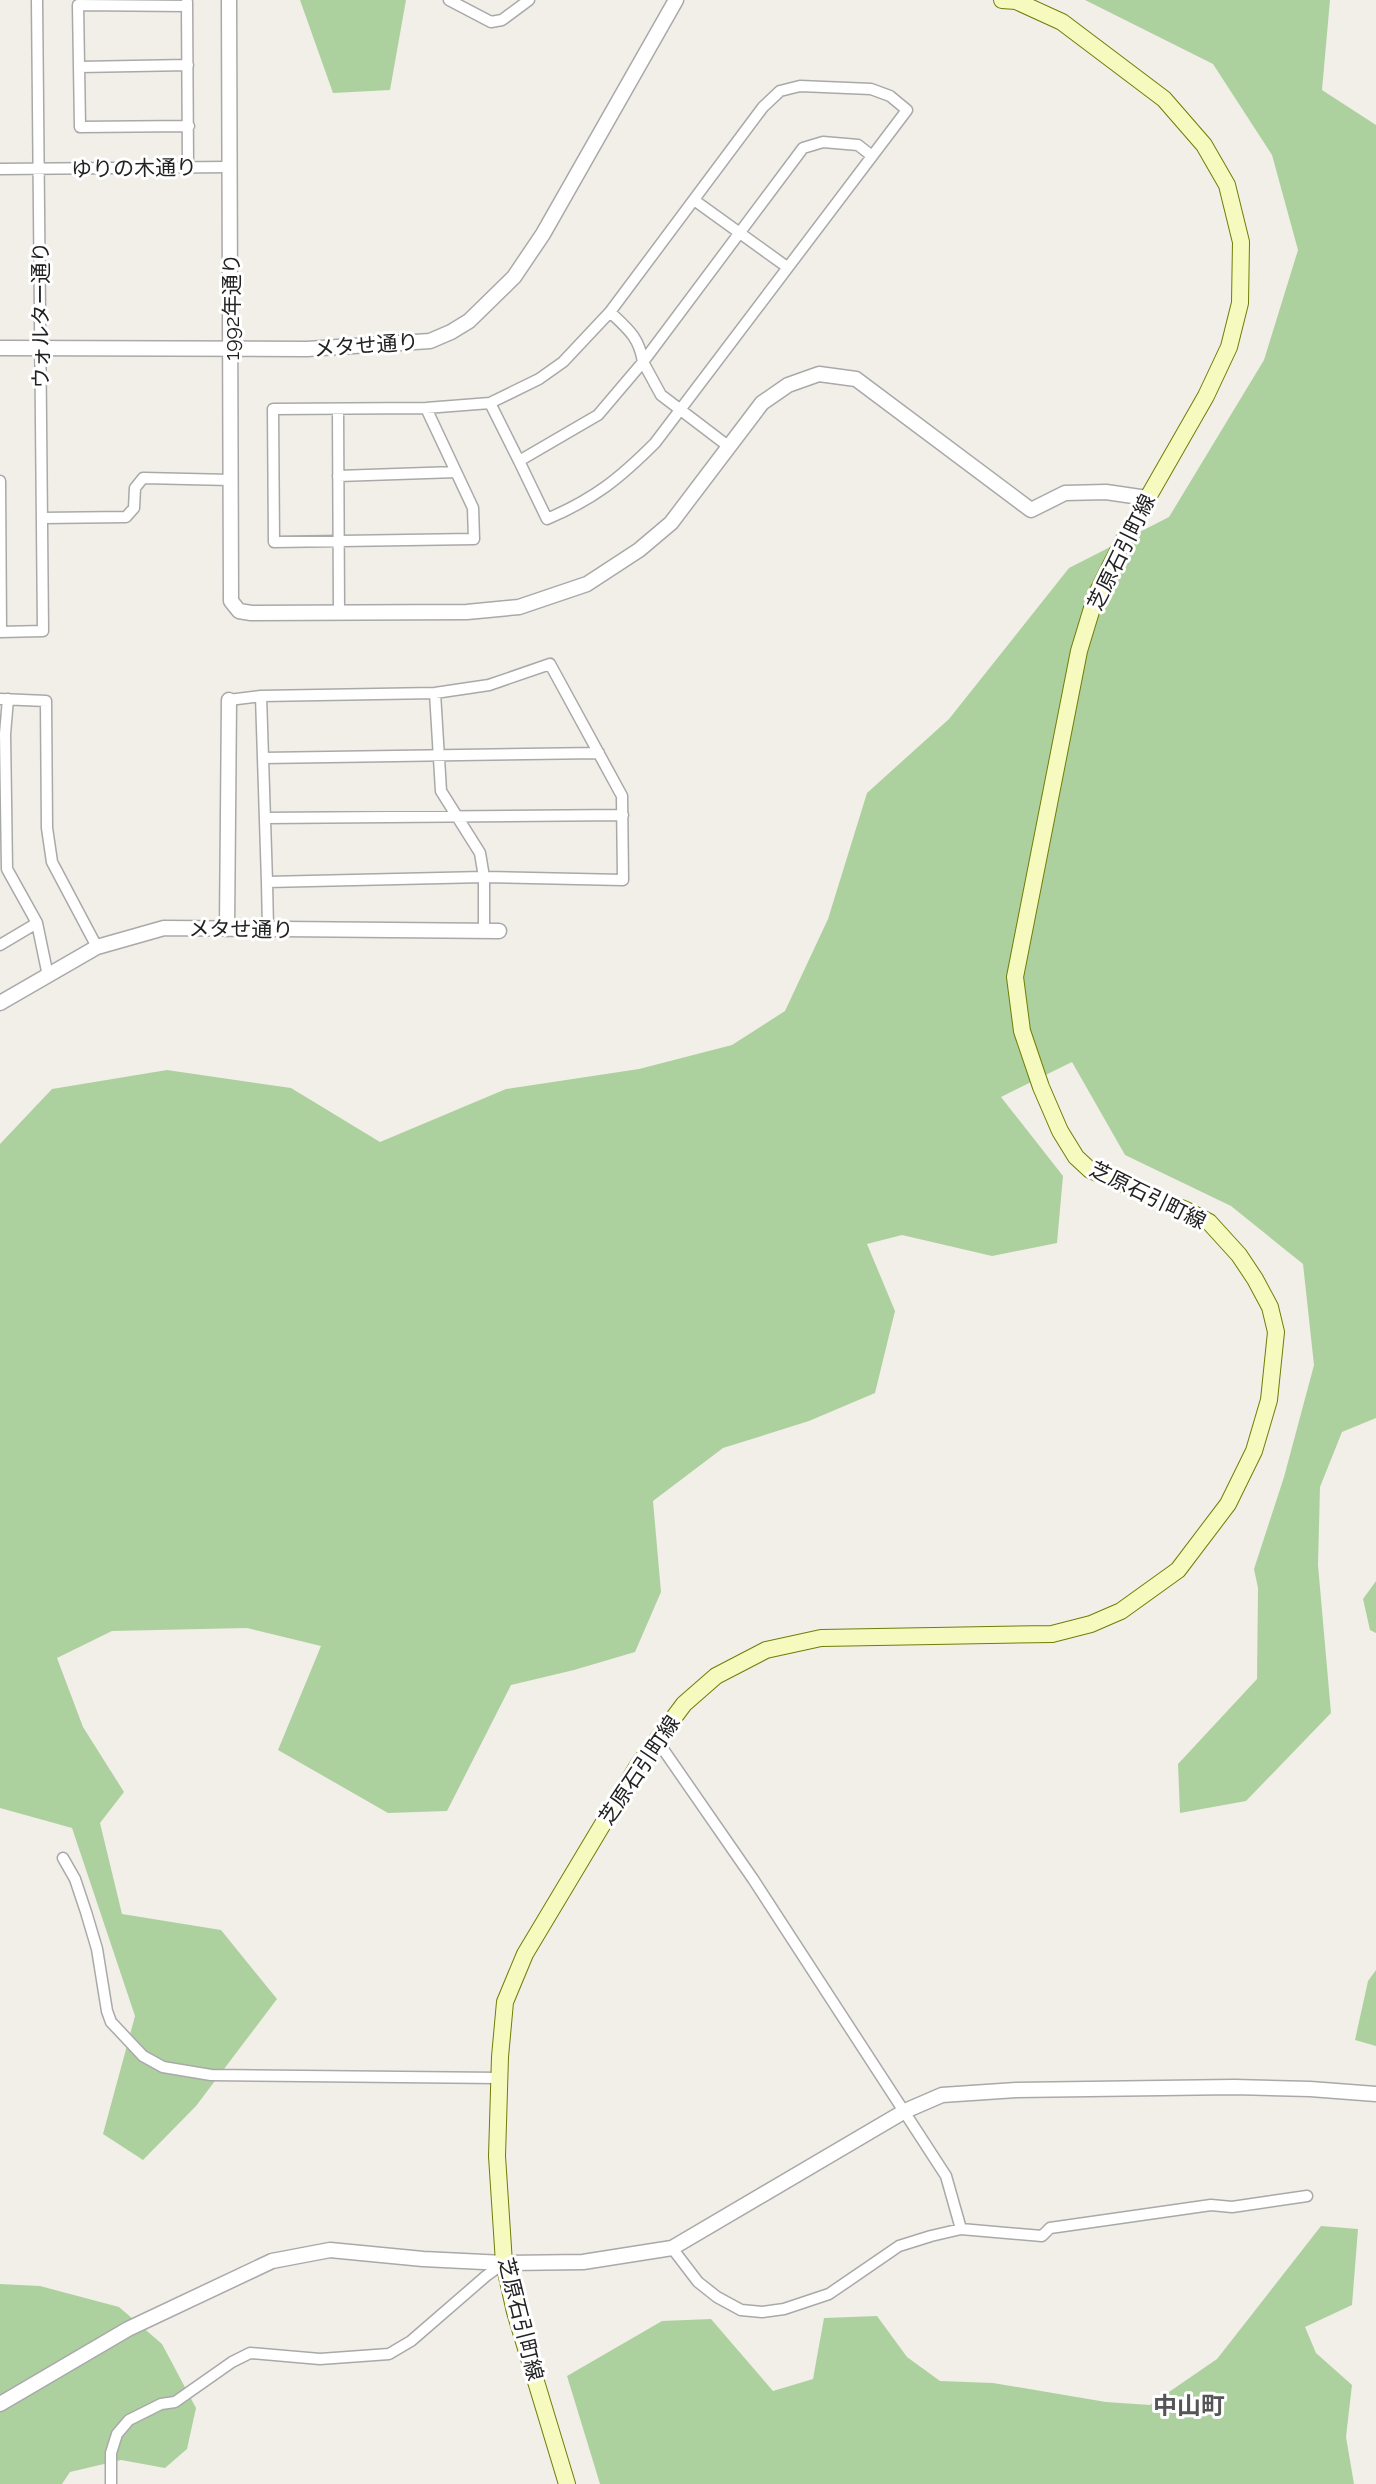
<svg xmlns="http://www.w3.org/2000/svg" width="1376" height="2484" font-family="Raleway,'Noto Sans JP',sans-serif">
  <style>
    .forest { fill: #add19e }
    .lines { fill: none; stroke-linecap: round; stroke-linejoin: round }
    .minor-casing { stroke: #a9a9a9; stroke-width: 13 }
    .tertiary-casing { stroke: #a9a9a9; stroke-width: 17 }
    .secondary-casing { stroke: #707d05; stroke-width: 18 }
    .minor { stroke: #fff; stroke-width: 10 }
    .tertiary { stroke: #fff; stroke-width: 14 }
    .secondary { stroke: #f7fabf; stroke-width: 16 }
    .labels { text-anchor: middle; dominant-baseline: central; stroke-width: 6; stroke-linejoin: round; paint-order: stroke }
    .street-label { font-size: 21px; fill: #222; stroke: #fff }
    .quarter-label { font-size: 24px; font-weight: bold; fill: #555; stroke: #fff }
  </style>
  <rect width="100%" height="100%" fill="#f2efe9"/>
  <path class="forest" d="M300,0H406L390,90L333,93Z
    M1085,0H1330L1322,90L1376,125V1418L1342,1432L1320,1487L1318,1565L1331,1713L1246,1801L1180,1813L1178,1764L1257,1679L1258,1588L1254,1569L1284,1477L1314,1365L1303,1264L1231,1206L1125,1155L1072,1062L1001,1097L1063,1176L1057,1243L992,1256L902,1235L867,1244L895,1311L875,1393L809,1421L723,1448L653,1501L661,1592L635,1652L574,1670L511,1685L447,1811L388,1813L278,1750L321,1646L247,1628L112,1631L57,1658L83,1727L124,1792L100,1823L122,1914L221,1930L277,1999L196,2106L143,2160L103,2134L135,2016L72,1828L0,1808V1144L52,1089L167,1070L291,1088L380,1142L506,1089L639,1069L732,1045L785,1011L828,919L867,793L949,719L1069,568L1169,517L1264,360L1298,250L1272,155L1213,64Z
    M1376,1581V1633L1370,1630L1363,1599Z
    M1376,1970V2046L1355,2040L1368,1981Z
    M1321,2226L1358,2229L1352,2305L1305,2327L1316,2353L1352,2385L1346,2437L1354,2484H600L567,2376L662,2321L711,2319L773,2391L813,2379L824,2318L877,2316L907,2357L940,2381L993,2383L1106,2402L1150,2405L1217,2359Z
    M0,2284L40,2286L119,2307L162,2344L196,2408L187,2449L165,2468L121,2460L70,2472L62,2484H0Z"/>
  <g class="lines">
    <g class="minor-casing">
      <path id="minor" d="M449,0L491,22L502,20L529,0
        M187,2L188,167
        M187,6L78,5L80,127L189,126
        M79,67L188,65
        M0,169L230,167
        M694,200L787,267
        M610,312C628,329 639,337 643,362L598,415L519,461L490,403L539,379L563,362Z
        M426,408L473,508L474,539L274,542L273,409L426,408L490,403
        M338,409L339,612
        M728,446L661,395L643,362L803,148L823,142L858,145L872,156
        M519,461L547,519C594,499 619,479 655,443L907,110L890,96L871,89L800,86L780,91L763,107L610,312
        M338,476L456,472
        M0,481L1,631
        M42,518L126,517L134,508L135,488L143,478L231,480
        M0,632L43,631L37,0
        M435,693L441,791L480,853L484,877V929
        M0,699L46,701L47,828L52,862L97,947
        M8,699L5,734L7,869L37,923L48,976
        M229,700L261,696L435,693L489,685L550,664L622,796L623,880L484,877L267,882L261,696
        M263,758L599,753
        M265,818L623,815
        M267,882L268,930
        M0,945L37,923
        M656,1739L753,1879L946,2176L961,2229
        M63,1858L75,1879L86,1912L97,1949L107,2011L111,2022L143,2056L163,2067L211,2075L499,2078
        M672,2248L698,2282L717,2297L741,2310L762,2312L784,2309L829,2294L899,2246L931,2236L961,2229L1042,2236L1050,2228L1211,2205L1232,2207L1307,2196
        M111,2484V2453L117,2434L129,2420L161,2404L175,2402L232,2362L250,2353L320,2359L389,2354L411,2341L486,2276L504,2263"/>
    </g>
    <g class="tertiary-casing">
      <path id="tertiary" d="M229,0L231,601L239,611L251,613L467,612L519,607L587,584L639,550L671,523L762,403L788,385L819,374L856,379L1031,510L1065,493L1106,492L1147,498
        M0,348L307,349L430,341L451,332L469,321L514,277L543,234L676,0
        M227,929L229,700
        M0,1003L97,947L164,928L499,931
        M0,2404L128,2329L272,2261L330,2250L423,2259L504,2263L583,2262L672,2248L905,2111L942,2095L1016,2090L1234,2087L1310,2089L1376,2094"/>
    </g>
    <g class="secondary-casing">
      <path id="secondary" d="M567,2484L515,2312L504,2263L497,2156L500,2057L505,2002L525,1954L637,1767L684,1704L716,1676L766,1650L821,1638L1052,1634L1091,1624L1121,1611L1178,1570L1228,1504L1254,1451L1269,1400L1276,1332L1270,1307L1255,1279L1239,1255L1209,1222L1186,1210L1090,1170L1076,1157L1060,1131L1041,1087L1022,1031L1015,977L1079,651L1096,595L1123,541L1206,396L1229,347L1240,303L1241,242L1227,185L1204,145L1164,99L1062,22L1016,1L1002,0"/>
    </g>
    <use href="#minor" class="minor"/>
    <use href="#tertiary" class="tertiary"/>
    <use href="#secondary" class="secondary"/>
  </g>
  <g class="labels">
    <g class="street-label">
      <text transform="translate(134 168) rotate(-1)">ゆりの木通り</text>
      <text transform="translate(231 307) rotate(-90)">1992年通り</text>
      <text transform="translate(40 315) rotate(-90)">ウォルター通り</text>
      <text transform="translate(366 345) rotate(-4)">メタせ通り</text>
      <text transform="translate(1121 552) rotate(-64)">芝原石引町線</text>
      <text transform="translate(241 929) rotate(1)">メタせ通り</text>
      <text transform="translate(1148 1195) rotate(26)">芝原石引町線</text>
      <text transform="translate(639 1770) rotate(-56)">芝原石引町線</text>
      <text transform="translate(521 2319) rotate(76)">芝原石引町線</text>
    </g>
    <g class="quarter-label">
      <text x="1189" y="2405">中山町</text>
    </g>
  </g>
</svg>
